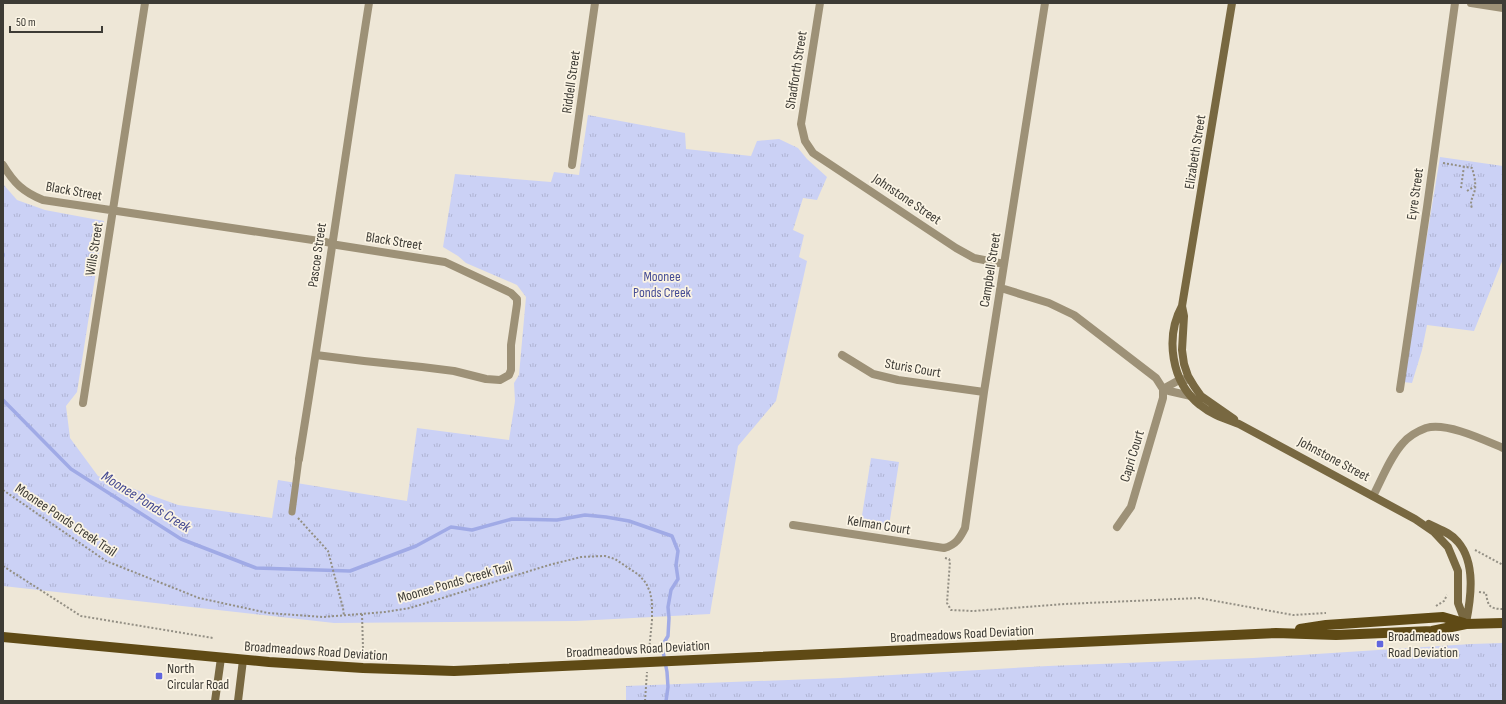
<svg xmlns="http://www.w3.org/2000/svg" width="1506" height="704" font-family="'Sofia Sans Condensed',sans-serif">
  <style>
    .park { fill: url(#park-tufts) }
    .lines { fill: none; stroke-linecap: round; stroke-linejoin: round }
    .stream { stroke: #a0aae6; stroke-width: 3.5 }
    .path { stroke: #938f84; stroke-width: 2; stroke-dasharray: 2 2; stroke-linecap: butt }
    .lane { stroke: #9d9177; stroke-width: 7 }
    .street { stroke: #9d9177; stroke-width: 8 }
    .secondary { stroke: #786841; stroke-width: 8 }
    .primary { stroke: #5f4a15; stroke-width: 10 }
    .poi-dot { fill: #6066de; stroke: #fbf4e4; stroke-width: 1.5 }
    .labels { text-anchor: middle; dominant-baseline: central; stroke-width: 3.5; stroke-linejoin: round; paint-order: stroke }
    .street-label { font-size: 14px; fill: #3d3b35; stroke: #fbf4e4 }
    .park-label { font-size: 14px; fill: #474e96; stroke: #fbf4e4 }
    .poi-label { font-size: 14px; fill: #3d3b35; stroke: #fbf4e4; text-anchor: start }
    .water-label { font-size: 15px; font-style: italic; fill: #434891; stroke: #fbf4e4 }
  </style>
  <defs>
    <pattern id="park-tufts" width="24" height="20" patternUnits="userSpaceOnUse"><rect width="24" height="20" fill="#cbd1f5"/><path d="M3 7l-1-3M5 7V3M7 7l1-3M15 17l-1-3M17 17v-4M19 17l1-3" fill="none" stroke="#afb4d3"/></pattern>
  </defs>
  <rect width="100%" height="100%" fill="#eee7d7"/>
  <path class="park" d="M588,115L685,133L686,149L751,156L757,141L779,139L798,148L807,159L827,177L817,200L803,198L793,230L804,235L799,257L807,261L776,401L738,446L710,614L576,621L334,623L3,586V184L17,200L45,210L104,221L77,392L66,406L70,438L98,476L178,505L272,518L278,480L407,501L417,428L509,440L515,401L514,383L519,375L526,297L517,285L466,263L458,256L443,247L455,174L551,182L554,172L579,175Z
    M1440,157L1503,166V259L1474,331L1427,325L1422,350L1412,383L1403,382Z
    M871,458L899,462L889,526L861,522Z
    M1503,643V701H626V686L840,678L1048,666L1253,658L1471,644Z"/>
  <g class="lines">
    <path class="stream" d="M3,254V256
      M3,400L71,469L181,539L256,568L350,571L416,546L451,527L472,530L512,519L557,520L585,515L606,517L629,521L672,536L678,551L676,565L678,579L671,590L668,607L669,618L668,636L662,646L667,672L668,687L666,701"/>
    <path class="path" d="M1443,163L1472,168C1474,174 1476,183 1475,189C1474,196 1469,201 1472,208L1471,209
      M1461,188L1464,166
      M1467,191L1475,186
      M3,490L106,561L199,598L268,613L323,617L385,612L410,608L549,565L581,557L605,556L615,559L639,575L646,583L650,592L652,602V620L649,651
      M298,518L328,551L343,608L344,616
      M1475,550L1503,565
      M945,558L949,559L950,561L947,603L951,610L973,611L1065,604L1199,598L1293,615L1326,613
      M3,566L81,616L213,638
      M1479,592L1486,593C1488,606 1489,609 1503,609
      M1436,606L1444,601L1447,595
      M362,614L363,648
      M645,701L647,672"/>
    <path class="lane" d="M292,512L299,459"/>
    <path class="street" d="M820,3L801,124L805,141L813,153L956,248L974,258L1004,264
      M1471,3L1503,8
      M3,165C14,183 23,192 43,200L326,242L337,245L445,262L511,293L517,299V304L511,345V370L509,375L500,380L486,379L454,371L422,367L364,361L316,355
      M572,165L595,3
      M1001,288L1049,303L1074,315L1156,378L1163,389L1169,391L1191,396
      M842,355L873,374L898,380L984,392
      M1163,389L1181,379L1186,380
      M1400,389L1427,207L1455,3
      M83,403L145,3
      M299,459C324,307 345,155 369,3
      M1373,496C1382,479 1390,457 1403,443C1409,436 1418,431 1426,428C1447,422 1484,440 1503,448
      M793,525L944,548C956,545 960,538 965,528L984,392L1045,3
      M1117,527L1131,507L1163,398V389"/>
    <path class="secondary" d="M1232,3L1182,306L1184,316L1182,350L1184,364L1188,376L1194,386L1201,396L1234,419
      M1182,306C1165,337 1171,382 1200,405C1212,415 1226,419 1239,424L1415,519L1434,532L1448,547L1458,571V603L1466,624
      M1429,524C1439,529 1451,533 1458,542C1476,563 1471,598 1466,623
      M215,701L221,658
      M238,701L243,660"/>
    <path class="primary" d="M1300,629L1326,625L1443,617L1464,623
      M3,637L269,662L363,668L454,671L1276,633L1336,635L1432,631L1466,624L1503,623"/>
  </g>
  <g class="poi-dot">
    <rect x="1376" y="640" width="8" height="8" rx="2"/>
    <rect x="155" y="672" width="8" height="8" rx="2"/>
  </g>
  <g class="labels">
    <g class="street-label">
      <text transform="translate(796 70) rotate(-81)">Shadforth Street</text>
      <text transform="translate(571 82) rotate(-82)">Riddell Street</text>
      <text transform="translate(1195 152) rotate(-81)">Elizabeth Street</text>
      <text transform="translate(74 191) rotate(10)">Black Street</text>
      <text transform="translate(1415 194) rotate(-82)">Eyre Street</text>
      <text transform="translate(907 199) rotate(34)">Johnstone Street</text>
      <text transform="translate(394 241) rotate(9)">Black Street</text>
      <text transform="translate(94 249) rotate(-81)">Wills Street</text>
      <text transform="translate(317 255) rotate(-82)">Pascoe Street</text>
      <text transform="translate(990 270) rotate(-81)">Campbell Street</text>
      <text transform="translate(913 368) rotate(10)">Sturis Court</text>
      <text transform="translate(1132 456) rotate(-73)">Capri Court</text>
      <text transform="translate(1334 459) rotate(28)">Johnstone Street</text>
      <text transform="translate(66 520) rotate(34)">Moonee Ponds Creek Trail</text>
      <text transform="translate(879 525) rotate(9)">Kelman Court</text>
      <text transform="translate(455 582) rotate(-16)">Moonee Ponds Creek Trail</text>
      <text transform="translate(962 634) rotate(-3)">Broadmeadows Road Deviation</text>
      <text transform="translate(638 649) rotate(-3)">Broadmeadows Road Deviation</text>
      <text transform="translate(316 651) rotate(4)">Broadmeadows Road Deviation</text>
    </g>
    <g class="park-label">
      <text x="662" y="276">Moonee<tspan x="662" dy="16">Ponds Creek</tspan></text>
    </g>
    <g class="poi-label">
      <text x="1388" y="636">Broadmeadows<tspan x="1388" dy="16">Road Deviation</tspan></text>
      <text x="167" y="668">North<tspan x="167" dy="16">Circular Road</tspan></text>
    </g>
    <g class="water-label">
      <text transform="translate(146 502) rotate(32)">Moonee Ponds Creek</text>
    </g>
  </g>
  <rect width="1506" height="704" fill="none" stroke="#3d3b35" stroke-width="8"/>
  <path d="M10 26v6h92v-6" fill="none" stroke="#3d3b35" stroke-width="2"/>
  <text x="16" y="26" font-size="12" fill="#3d3b35" stroke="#fbf4e4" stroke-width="3" paint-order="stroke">50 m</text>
</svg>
